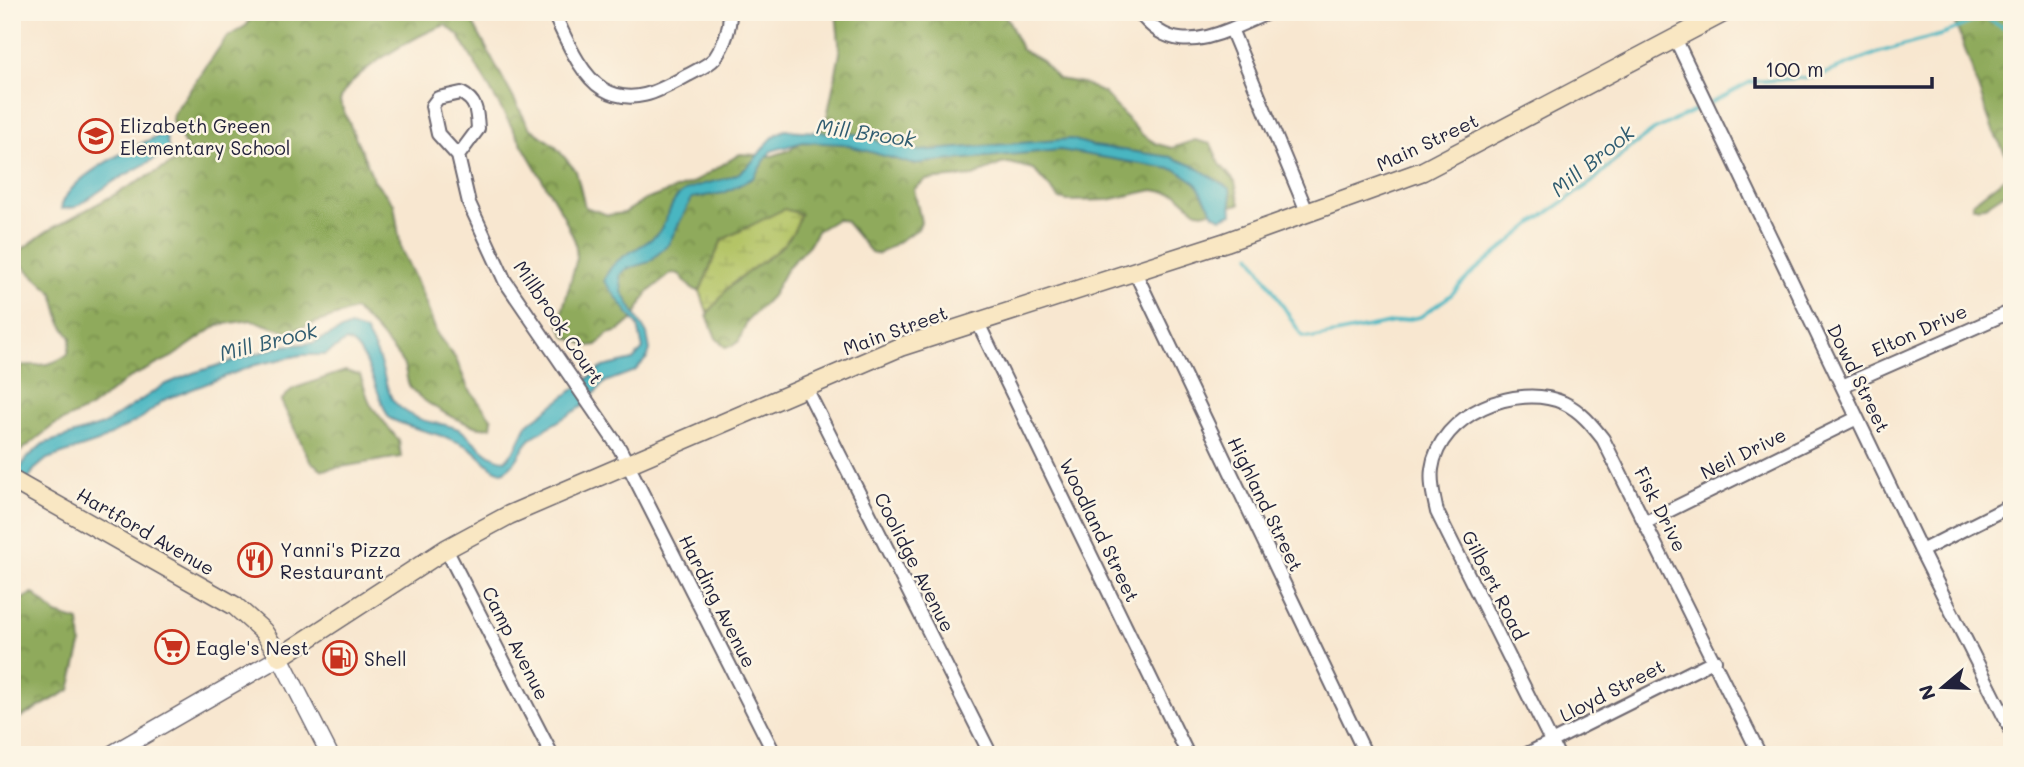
<svg xmlns="http://www.w3.org/2000/svg" width="2024" height="767" font-family="Mali,sans-serif">
  <style>
    .forest { fill: url(#forest-crowns); stroke: #58664b; stroke-width: 2 }
    .wetland { fill: url(#wetland-marsh); stroke: #6b7350; stroke-width: 2 }
    .water { fill: #48b6c1; stroke: #356c7e; stroke-width: 2 }
    .lines { fill: none; stroke-linecap: round; stroke-linejoin: round }
    .stream { stroke: #48b6c1; stroke-width: 3.5 }
    .minor-casing { stroke: #6d676f; stroke-width: 16 }
    .tertiary-casing { stroke: #6d676f; stroke-width: 19 }
    .secondary-casing { stroke: #6d676f; stroke-width: 21 }
    .minor { stroke: #fff; stroke-width: 12 }
    .tertiary { stroke: #fff; stroke-width: 16 }
    .secondary { stroke: #f9e7c3; stroke-width: 18 }
    .labels { text-anchor: middle; dominant-baseline: central; stroke-width: 5; stroke-linejoin: round; paint-order: stroke }
    .poi-label { font-size: 19px; fill: #22223b; stroke: #fcf5e5; text-anchor: start }
    .street-label { font-size: 19px; fill: #22223b; stroke: #fcf5e5 }
    .water-label { font-size: 21px; font-style: italic; fill: #315d71; stroke: #fcf5e5 }
  </style>
  <defs>
    <pattern id="forest-crowns" width="20" height="18" patternUnits="userSpaceOnUse" patternTransform="scale(1.75)"><rect width="20" height="18" fill="#8faa5b"/><path d="M2 6a3 3 0 1 1 6 0M12 15a3 3 0 1 1 6 0" fill="none" stroke="#748a4c"/></pattern>
    <pattern id="wetland-marsh" width="20" height="14" patternUnits="userSpaceOnUse" patternTransform="scale(1.75)"><rect width="20" height="14" fill="#b4c466"/><path d="M1 5h8M5 5V1M11 12h8M15 12V8" fill="none" stroke="#9aa859"/></pattern>
  </defs>
  <rect width="100%" height="100%" fill="#fcf5e5"/>
  <filter id="ink" filterUnits="userSpaceOnUse"><feTurbulence type="fractalNoise" baseFrequency=".0143" numOctaves="2"/><feDisplacementMap in="SourceGraphic" scale="14" xChannelSelector="R" yChannelSelector="G"/><feConvolveMatrix kernelMatrix="1 2 1 2 8 2 1 2 1" color-interpolation-filters="sRGB"/></filter>
  <filter id="wash" filterUnits="userSpaceOnUse"><feTurbulence type="fractalNoise" baseFrequency=".00686" numOctaves="4" result="noise"/><feDisplacementMap in="SourceGraphic" scale="28" xChannelSelector="R" yChannelSelector="G"/><feGaussianBlur stdDeviation="1.57" result="paint"/><feColorMatrix in="noise" values="0 0 0 0 0 0 0 0 0 0 0 0 0 0 0 0 0 1.4 0 .05"/><feComposite in="paint" operator="in"/></filter>
  <g filter="url(#wash)">
    <rect width="100%" height="100%" fill="#f8e7d0"/>
    <path class="forest" d="M253,12H467L529,127L555,146L576,171L585,207L608,215L624,213L645,200L692,183L740,154L772,156L787,151L821,129L826,122L840,53L836,12H1002L1009,21L1021,49L1042,61L1058,79L1082,83L1104,93L1141,134L1157,144L1172,148L1195,140L1211,144L1220,164L1235,182L1240,204L1202,213L1195,210L1177,194L1153,190L1108,200L1068,201L1060,199L1033,169L1009,163L1001,164L973,176L926,180L914,189L921,222L918,229L879,254L871,252L845,221L837,219L817,231L809,245L787,268L772,296L747,321L739,341L732,346L725,347L716,338L707,315L727,289L755,266L752,225L722,240L700,291L692,289L679,274L672,273L647,293L634,318L619,331L608,334L597,345L589,346L566,337L559,323L577,258L575,241L563,215L459,36L446,25C421,32 344,75 340,102L374,180L394,204L401,249L421,291L437,334L456,359L468,388L492,419L491,427C471,431 422,403 410,387C406,380 407,373 404,366C401,358 363,314 354,310L288,332L251,320L218,325L172,357L129,378L90,408L54,425L17,454L12,450V366C36,363 46,370 68,354L71,338L62,325L53,293L23,266L21,250L47,231L184,157L188,150L172,122L173,114L226,38L247,25Z
      M1950,12H2012V169C2007,152 1996,140 1991,125C1977,87 1967,49 1950,12Z
      M2012,172V188L1985,206L1973,207L1972,203Z
      M345,371L360,375L370,404L399,441L401,457L323,470L310,461L281,401L292,389Z
      M33,593L56,614L79,621L81,645L70,690L12,722V625L19,601Z"/>
    <path class="wetland" d="M784,209L800,214C792,252 753,263 728,288C721,295 716,308 707,312L700,291L722,240Z"/>
    <path class="water" d="M785,130L867,135L879,142L920,151L1071,139L1094,146L1171,157L1196,167L1230,189L1232,214L1221,218L1214,214L1196,183L1177,170L1060,150L912,164L843,144L803,142L771,151L753,178L724,193L692,198L668,245L649,262L626,269L620,275L622,292L647,334L650,350L647,358L635,371L605,382L583,406L534,436C519,448 523,459 503,472C490,471 480,453 468,447C444,433 414,431 389,418C377,398 368,346 346,341L325,355H301L255,365L164,400L143,417L98,442L47,459L34,470L12,506V483L26,459L43,444L103,425L164,385L193,373L282,346L313,343L350,326L365,331C371,342 378,353 381,366C390,393 386,402 415,417C429,425 449,422 462,431C475,441 489,460 506,460L516,448L527,425L603,367L633,360L643,349L638,326L604,281C612,255 638,252 656,235C670,222 667,201 685,191C705,180 729,183 746,168C760,156 767,137 785,130Z
      M158,136H166L169,151L116,180L76,207L61,209C65,178 131,148 158,136Z"/>
    <g class="lines">
      <path class="stream" d="M1711,103L1750,82L1816,77L1880,52L1941,35L1983,17L2006,29L2012,28
        M1251,255L1302,336L1314,338L1420,317L1451,295L1471,274L1533,223L1592,182L1627,150L1654,130L1704,106"/>
    </g>
  </g>
  <g filter="url(#ink)">
    <g class="lines">
      <g class="minor-casing">
        <path id="minor" d="M553,12C565,36 579,74 603,89C633,107 661,90 688,75C696,71 709,65 715,58C724,45 730,28 730,12
          M1139,12C1165,47 1195,44 1231,29L1308,214
          M1231,29L1270,12
          M1675,38L1921,551L2012,732
          M458,156L438,134L432,106L438,98L461,93C477,101 477,112 478,129L458,156L469,203L505,281L620,449L775,755
          M1134,270L1366,755
          M978,323L1188,755
          M805,386L991,755
          M1842,386L2012,311
          M1646,522L1857,418
          M446,549L552,755
          M1921,551L2012,505
          M1525,755L1715,660
          M1558,755L1437,512C1434,498 1430,483 1432,469C1439,414 1517,382 1564,403C1581,411 1592,425 1603,439L1760,755"/>
      </g>
      <g class="tertiary-casing">
        <path id="tertiary" d="M110,755L280,657L330,755"/>
      </g>
      <g class="secondary-casing">
        <path id="secondary" d="M12,480L235,606L263,631L280,657L446,549L509,515L900,347L1226,242L1423,171L1725,12"/>
      </g>
      <use href="#minor" class="minor"/>
      <use href="#tertiary" class="tertiary"/>
      <use href="#secondary" class="secondary"/>
    </g>
  </g>
  <defs>
    <g id="school-ring" transform="scale(1.75)"><circle r="9.5" fill="#fcf5e5" stroke="#c8321e" stroke-width="1.5"/><path d="M0-5L7-2L0 1L-7-2ZM-4 1L0 2.5L4 1V4Q0 6-4 4Z" fill="#c8321e"/></g>
    <g id="restaurant-ring" transform="scale(1.75)"><circle r="9.5" fill="#fcf5e5" stroke="#c8321e" stroke-width="1.5"/><path d="M-5-6h1v4h1v-4h1v4h1v-4h1v5L-1.5 .5V6h-2V.5L-5-1ZM5-6V6H3V1.5H1.5Q1.5-4 5-6Z" fill="#c8321e"/></g>
    <g id="supermarket-ring" transform="scale(1.75)"><circle r="9.5" fill="#fcf5e5" stroke="#c8321e" stroke-width="1.5"/><path d="M-6-5.5h2.5l.6 2H6L4.5 2H-2.5L-4.4-4H-6ZM-1.5 3.2a1.3 1.3 0 1 0 .1 0ZM3 3.2a1.3 1.3 0 1 0 .1 0Z" fill="#c8321e"/></g>
    <g id="fuel-ring" transform="scale(1.75)"><circle r="9.5" fill="#fcf5e5" stroke="#c8321e" stroke-width="1.5"/><path d="M-5.5-6h7V0h2V4h1.3V-2.5L3-4.5l.8-.8L6-3V5H2.5V1h-1V6h-7ZM-4.2-4.7v3.2H.2V-4.7Z" fill="#c8321e"/></g>
  </defs>
  <g fill-rule="evenodd">
    <use href="#school-ring" x="96" y="136"/>
    <use href="#restaurant-ring" x="255" y="560"/>
    <use href="#supermarket-ring" x="172" y="647"/>
    <use href="#fuel-ring" x="340" y="658"/>
  </g>
  <g class="labels">
    <g class="poi-label">
      <text x="120" y="125">Elizabeth Green<tspan x="120" dy="22">Elementary School</tspan></text>
      <text x="280" y="549">Yanni's Pizza<tspan x="280" dy="22">Restaurant</tspan></text>
      <text x="196" y="647">Eagle's Nest</text>
      <text x="364" y="658">Shell</text>
    </g>
    <g class="street-label">
      <text transform="translate(1427 142) rotate(-25)">Main Street</text>
      <text transform="translate(559 322) rotate(56)">Millbrook Court</text>
      <text transform="translate(895 330) rotate(-20)">Main Street</text>
      <text transform="translate(1919 330) rotate(-24)">Elton Drive</text>
      <text transform="translate(1859 378) rotate(64)">Dowd Street</text>
      <text transform="translate(1743 453) rotate(-26)">Neil Drive</text>
      <text transform="translate(1266 504) rotate(64)">Highland Street</text>
      <text transform="translate(1661 509) rotate(63)">Fisk Drive</text>
      <text transform="translate(1100 530) rotate(64)">Woodland Street</text>
      <text transform="translate(146 531) rotate(30)">Hartford Avenue</text>
      <text transform="translate(915 562) rotate(63)">Coolidge Avenue</text>
      <text transform="translate(1495 585) rotate(63)">Gilbert Road</text>
      <text transform="translate(718 601) rotate(63)">Harding Avenue</text>
      <text transform="translate(516 643) rotate(63)">Camp Avenue</text>
      <text transform="translate(1612 690) rotate(-27)">Lloyd Street</text>
    </g>
    <g class="water-label">
      <text transform="translate(866 132) rotate(8)">Mill Brook</text>
      <text transform="translate(1592 160) rotate(-39)">Mill Brook</text>
      <text transform="translate(268 341) rotate(-14)">Mill Brook</text>
    </g>
  </g>
  <rect width="2024" height="767" fill="none" stroke="#fcf5e5" stroke-width="42"/>
  <g transform="translate(1943 687) rotate(251)" stroke="#fcf5e5" stroke-width="5" paint-order="stroke">
  <path d="M0-5L12 26L0 18L-12 26Z" fill="#22223b"/>
  <text y="-10" font-size="19" font-weight="bold" text-anchor="middle" fill="#22223b">N</text>
  </g>
  <path d="M1755 77v10h177v-10" fill="none" stroke="#22223b" stroke-width="3.5"/>
  <text x="1765" y="77" font-size="21" fill="#22223b" stroke="#fcf5e5" stroke-width="5" paint-order="stroke">100 m</text>
</svg>
